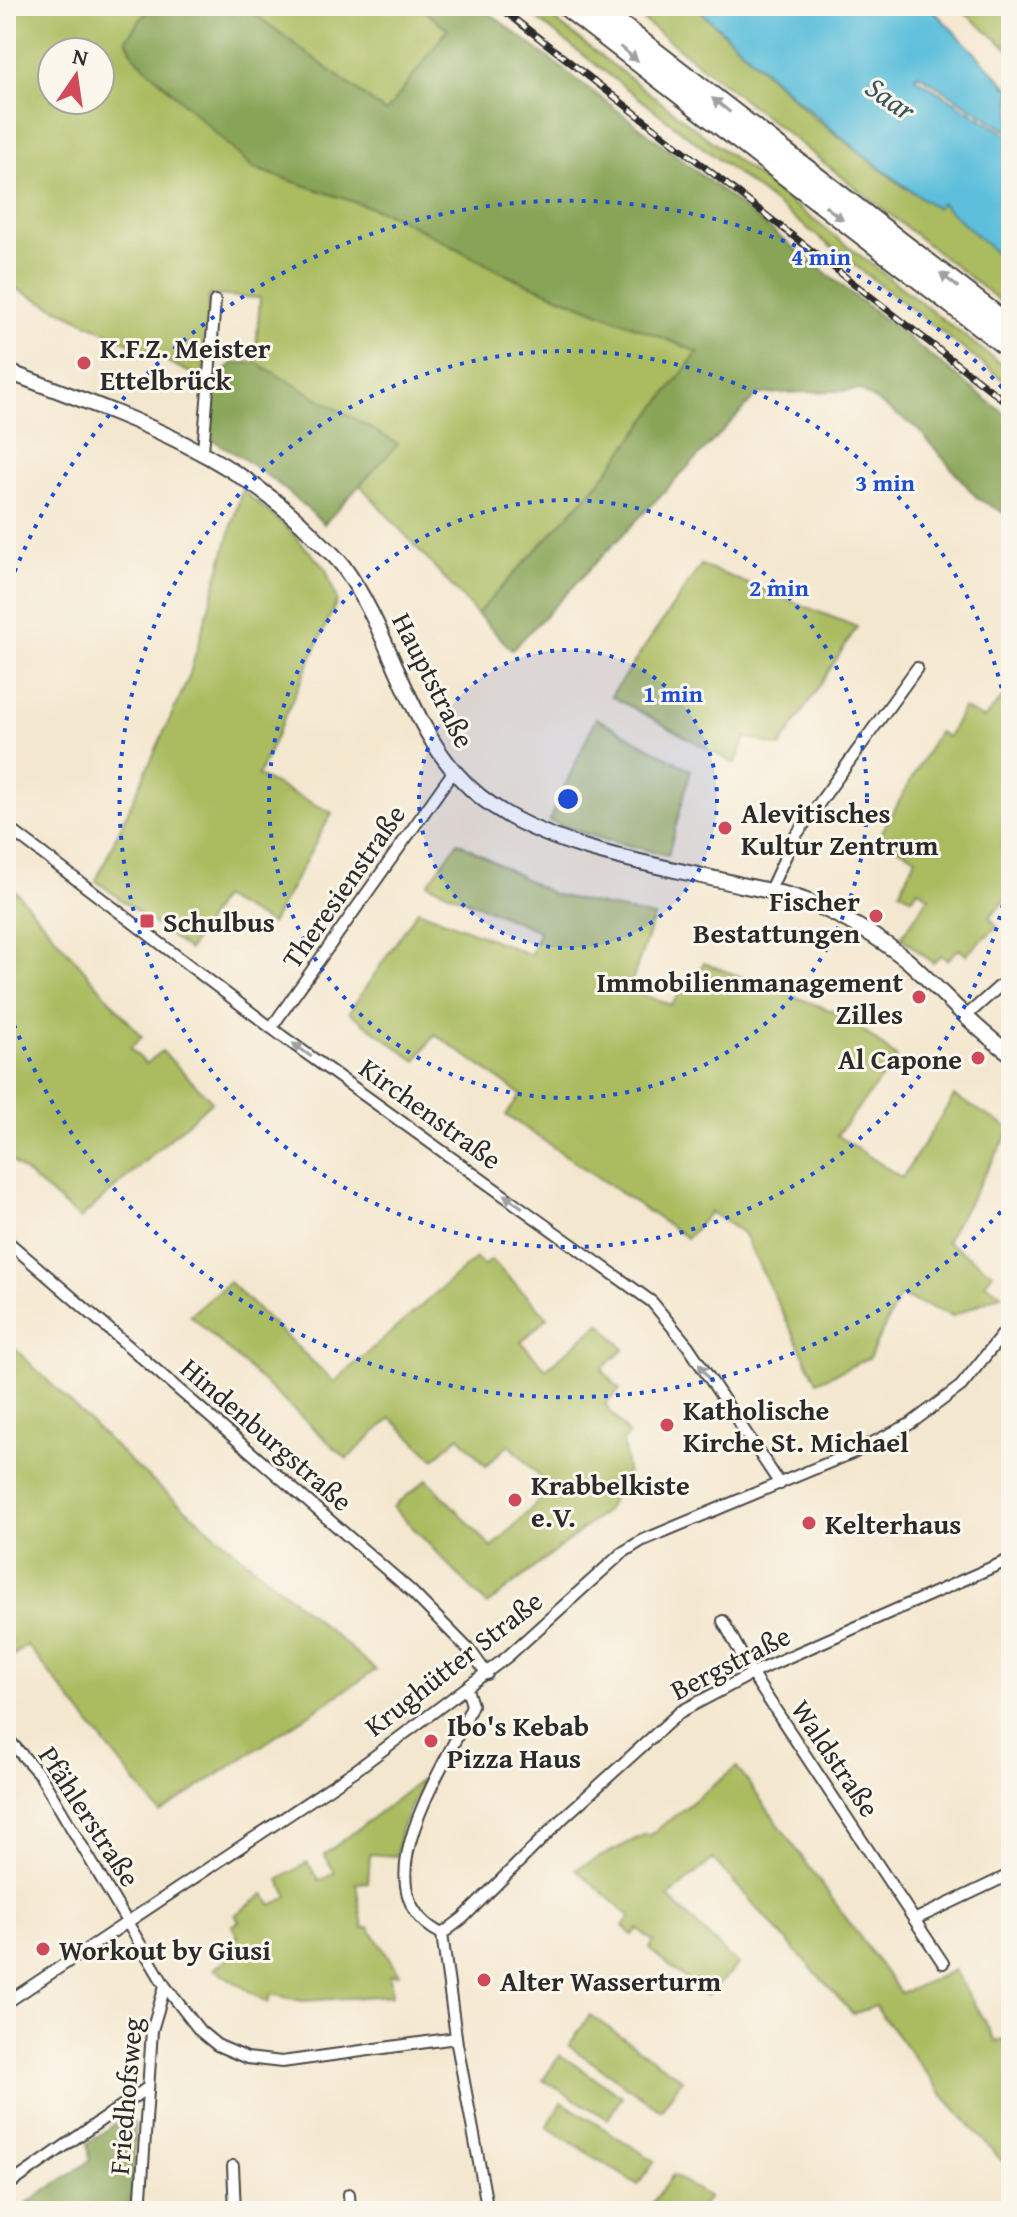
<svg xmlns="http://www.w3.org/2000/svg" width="1017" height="2217" font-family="'Gentium Book Plus',serif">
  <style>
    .green { fill: #abbc60; stroke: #6b7446; stroke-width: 2; fill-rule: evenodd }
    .forest { fill: #88a456; stroke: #5a6840; stroke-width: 2 }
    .water { fill: #5dbfdb; stroke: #447583; stroke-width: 2 }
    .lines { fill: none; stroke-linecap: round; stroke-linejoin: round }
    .street-casing { stroke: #494744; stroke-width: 14 }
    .secondary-casing { stroke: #494744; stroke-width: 18 }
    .highway-casing { stroke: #494744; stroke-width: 24 }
    .street { stroke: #fff; stroke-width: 10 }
    .secondary { stroke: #fff; stroke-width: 14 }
    .highway { stroke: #fff; stroke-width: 20 }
    .rail-casing { stroke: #2b2b2b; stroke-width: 7 }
    .rail { stroke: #fbf7ec; stroke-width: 4; stroke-dasharray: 12; stroke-linecap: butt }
    .oneway { fill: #a0a0a0 }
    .ring { fill: none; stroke: #1d4ed8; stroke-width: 4; stroke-dasharray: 4 8 }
    .poi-dot { fill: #d1495b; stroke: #fbf7ec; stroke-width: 3 }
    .labels { text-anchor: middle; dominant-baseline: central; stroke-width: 6; stroke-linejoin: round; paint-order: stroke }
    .poi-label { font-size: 28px; font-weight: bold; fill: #2b2b2b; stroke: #fbf7ec; text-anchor: start }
    .street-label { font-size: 28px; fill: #2b2b2b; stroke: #fbf7ec }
    .water-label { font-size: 30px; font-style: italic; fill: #3a5760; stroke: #fbf7ec }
    .centre { fill: #1d4ed8; stroke: #fbf7ec; stroke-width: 4 }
    .ring-label { font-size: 24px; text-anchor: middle; font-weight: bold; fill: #1d4ed8; stroke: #fbf7ec; stroke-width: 6; stroke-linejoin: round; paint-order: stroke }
  </style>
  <rect width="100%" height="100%" fill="#fbf7ec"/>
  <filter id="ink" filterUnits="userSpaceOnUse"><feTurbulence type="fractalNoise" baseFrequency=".0125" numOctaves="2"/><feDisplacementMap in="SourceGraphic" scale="16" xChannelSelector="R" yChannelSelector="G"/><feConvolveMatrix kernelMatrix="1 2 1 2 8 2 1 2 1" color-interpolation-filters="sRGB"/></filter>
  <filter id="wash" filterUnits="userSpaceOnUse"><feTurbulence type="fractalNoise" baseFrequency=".006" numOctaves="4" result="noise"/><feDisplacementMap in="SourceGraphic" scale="32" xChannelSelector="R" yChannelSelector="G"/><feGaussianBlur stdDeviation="1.8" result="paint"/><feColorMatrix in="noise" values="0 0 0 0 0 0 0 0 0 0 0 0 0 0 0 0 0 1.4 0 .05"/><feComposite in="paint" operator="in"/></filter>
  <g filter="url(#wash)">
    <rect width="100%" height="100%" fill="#f4e7cf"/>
    <path class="green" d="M6,6H151L126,39L134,56L253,168L393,215L511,277L698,352L600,481L477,614L360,485L397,444L255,362L260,298L209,295L203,379L6,284ZM52,52H100V100H52Z
      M244,6H418L448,29L386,113Z
      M520,6H536L1011,372V386Z
      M625,6H695L813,117L905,188L941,203L1011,267V310Z
      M956,6H1011V51Z
      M242,490L284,525L326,569L337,601L258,776L332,813L271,924L221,897L189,950L96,881L189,677Z
      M701,565L857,627L780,747L746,737L735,764L611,696Z
      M1011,688V894L989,917L997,926L966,955L959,949L947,960L942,955L933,963L901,937L929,897L918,889L912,898L900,891L916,858L879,837L938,732L948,737L963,708L984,719Z
      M596,718L691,770L668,855L602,839L549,821Z
      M458,842L552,894L654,917L629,990L671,1005L704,963L846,1016L897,1058L837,1135L902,1178L954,1096L1011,1129L946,1241L993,1273L985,1283L1002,1294L953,1316L900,1296L869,1358L817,1382L743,1233L710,1212L687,1238L506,1115L521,1095L435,1034L416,1061L349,1012L418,910L531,955L539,931L428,884Z
      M6,880L142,1037L130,1048L146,1064L162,1051L212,1101L80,1219L6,1156Z
      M476,1258L484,1266L491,1260L548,1317L521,1342L546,1369L600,1323L624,1349L602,1369L620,1390L605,1404L629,1435L623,1441L627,1472L606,1511L487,1605L393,1507L427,1479L492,1548L551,1489L509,1444L486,1466L459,1436L434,1459L391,1418L347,1459L190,1315L229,1282L334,1382Z
      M6,1340L137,1468L376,1670L160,1813L27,1645L6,1661Z
      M737,1767L901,1994L954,1970L996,2041L1011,2037V2171L942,2094L875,2006L853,2014L713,1859L668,1897L738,1965L707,1996L649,1949L654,1942L638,1929L632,1935L623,1926L631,1917L576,1869L646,1834L649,1836Z
      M424,1778L401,1829L396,1856L370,1854L368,1882L356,1883L363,1928L369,1927L399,1974L390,1975L392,1995L303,2001L271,1994L268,2003L214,1969L236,1953L230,1943L238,1936L232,1926L239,1921L235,1915L264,1894L272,1906L288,1896L279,1880L307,1862L320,1881L335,1872L324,1855Z
      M590,2015L682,2079L661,2110L569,2046Z
      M560,2055L622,2096L608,2119L543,2080Z
      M562,2102L655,2161L638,2185L547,2127Z
      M673,2175L709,2197L698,2211H646Z"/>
    <path class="forest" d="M151,6H244L386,112L448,29L418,6H480L658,141L1011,419V517L977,498L918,429L860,390L758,394L512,650L477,614L600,481L698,352L511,277L393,215L253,168L134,56L126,39Z
      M255,362L398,444L324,524C288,489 252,462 209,438L214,381L233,363Z
      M122,2119H131L135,2125L131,2211H15L90,2161L88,2143Z"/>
    <path class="water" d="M695,6H929L1011,90V133L918,74L915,77L1011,137V267L941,203L936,208C848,149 772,78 695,6Z"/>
  </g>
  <g filter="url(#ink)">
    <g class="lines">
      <g class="street-casing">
        <path id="street" d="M203,451L215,301
          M6,826L282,1036L652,1302L688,1346L780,1484
          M769,892L794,838L917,668
          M965,1017L1011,976
          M271,1028L453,772
          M6,1240L410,1590L472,1653L487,1674
          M723,1621L755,1679L943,1963
          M467,1689L472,1705C449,1764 354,1890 442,1934L457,2044L488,2211
          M6,1737L40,1775L165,1986L200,2031L217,2045L247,2058L282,2062L456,2038
          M916,1919L1011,1874
          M442,1934L463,1918L564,1817L680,1712L759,1670L1011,1559
          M6,2003L356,1770L507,1657L622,1553L641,1541L852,1453L910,1424L961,1386L1011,1324
          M233,2166L235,2211
          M6,2187L147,2088
          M349,2194L350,2211
          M140,2211L152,2030L165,1986"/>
      </g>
      <g class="secondary-casing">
        <path id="secondary" d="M6,371C116,413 227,448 312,534C322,545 335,555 343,566C399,643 410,751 493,806C561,852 661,865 741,885C763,890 788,893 809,902C844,917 877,936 907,960C942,991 972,1027 1011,1054"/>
      </g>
      <g class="highway-casing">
        <path id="highway" d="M567,6L1011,349
          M594,6L1011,328"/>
      </g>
      <use href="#street" class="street"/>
      <use href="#secondary" class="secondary"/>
      <use href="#highway" class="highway"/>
      <g class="rail-casing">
        <path id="rail" d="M498,6L1011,406"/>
      </g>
      <use href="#rail" class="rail"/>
    </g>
    <defs><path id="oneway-solid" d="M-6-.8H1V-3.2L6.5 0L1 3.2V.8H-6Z" transform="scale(2)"/></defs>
    <g class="oneway">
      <use href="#oneway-solid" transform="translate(629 54) rotate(38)"/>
      <use href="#oneway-solid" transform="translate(721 105) rotate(-142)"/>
      <use href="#oneway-solid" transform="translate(834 213) rotate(38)"/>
      <use href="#oneway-solid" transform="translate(949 280) rotate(-142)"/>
      <use href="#oneway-solid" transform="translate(302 1050) rotate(-144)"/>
      <use href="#oneway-solid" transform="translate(513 1201) rotate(-145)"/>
      <use href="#oneway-solid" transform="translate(705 1373) rotate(-122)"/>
    </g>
  </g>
  <circle cx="568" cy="799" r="149" fill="#1d4ed8" fill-opacity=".12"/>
  <g class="ring">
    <circle cx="568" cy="799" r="149"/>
    <circle cx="568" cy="799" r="299"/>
    <path d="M1010 869A448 448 0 1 1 1010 729"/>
    <path d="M1009 1203A598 598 0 0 1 6 1004M6 594A598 598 0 0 1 1009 395"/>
  </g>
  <g class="poi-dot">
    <circle cx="84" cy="363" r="8"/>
    <circle cx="725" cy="828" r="8"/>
    <circle cx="876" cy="916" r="8"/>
    <rect x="139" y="913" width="16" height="16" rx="4"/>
    <circle cx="919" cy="997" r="8"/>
    <circle cx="978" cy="1058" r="8"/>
    <circle cx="667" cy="1425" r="8"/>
    <circle cx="515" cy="1500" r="8"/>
    <circle cx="809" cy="1523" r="8"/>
    <circle cx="431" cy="1741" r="8"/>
    <circle cx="43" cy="1949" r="8"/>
    <circle cx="484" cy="1980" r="8"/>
  </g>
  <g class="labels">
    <g class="poi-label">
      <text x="100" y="347">K.F.Z. Meister<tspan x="100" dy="32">Ettelbrück</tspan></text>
      <text x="741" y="812">Alevitisches<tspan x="741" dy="32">Kultur Zentrum</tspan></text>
      <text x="860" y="900" text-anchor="end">Fischer<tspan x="860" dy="32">Bestattungen</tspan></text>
      <text x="163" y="921">Schulbus</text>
      <text x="903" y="981" text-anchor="end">Immobilienmanagement<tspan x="903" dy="32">Zilles</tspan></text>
      <text x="962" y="1058" text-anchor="end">Al Capone</text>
      <text x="683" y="1409">Katholische<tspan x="683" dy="32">Kirche St. Michael</tspan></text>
      <text x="531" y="1484">Krabbelkiste<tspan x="531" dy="32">e.V.</tspan></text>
      <text x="825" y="1523">Kelterhaus</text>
      <text x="447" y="1725">Ibo's Kebab<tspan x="447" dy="32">Pizza Haus</tspan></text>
      <text x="59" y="1949">Workout by Giusi</text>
      <text x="500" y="1980">Alter Wasserturm</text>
    </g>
    <g class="street-label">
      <text transform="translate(434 680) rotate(63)">Hauptstraße</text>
      <text transform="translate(343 886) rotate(-55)">Theresienstraße</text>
      <text transform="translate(431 1113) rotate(36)">Kirchenstraße</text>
      <text transform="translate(267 1434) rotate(41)">Hindenburgstraße</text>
      <text transform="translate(730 1662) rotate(-27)">Bergstraße</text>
      <text transform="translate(453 1663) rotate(-38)">Krughütter Straße</text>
      <text transform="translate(836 1758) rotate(56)">Waldstraße</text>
      <text transform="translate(90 1816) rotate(57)">Pfählerstraße</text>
      <text transform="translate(125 2096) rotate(-85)">Friedhofsweg</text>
    </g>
    <g class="water-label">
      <text transform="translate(891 98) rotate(35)">Saar</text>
    </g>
  </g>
  <circle cx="568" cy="799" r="12" class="centre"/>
  <g class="ring-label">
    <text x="821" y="265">4 min</text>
    <text x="885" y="491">3 min</text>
    <text x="779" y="596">2 min</text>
    <text x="673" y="702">1 min</text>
  </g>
  <rect width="1017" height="2217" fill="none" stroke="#fbf7ec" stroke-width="32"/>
  <g transform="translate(76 76) rotate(13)"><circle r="38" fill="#fbf7ec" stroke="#a8a59f" stroke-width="2"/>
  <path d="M0-6L14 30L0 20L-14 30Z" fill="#d1495b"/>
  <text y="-12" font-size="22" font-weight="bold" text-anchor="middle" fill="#2b2b2b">N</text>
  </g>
</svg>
